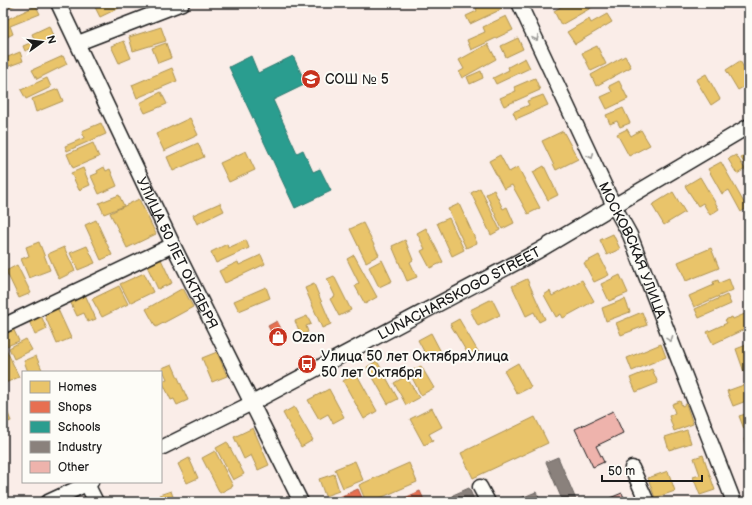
<svg xmlns="http://www.w3.org/2000/svg" width="752" height="505" font-family="'Balsamiq Sans',sans-serif">
  <style>
    .homes { fill: #e9c46a; stroke: #ac9253 }
    .shops { fill: #e76f51; stroke: #aa5641 }
    .schools { fill: #2a9d8f; stroke: #26766c }
    .industry { fill: #8a817c; stroke: #69635f }
    .building { fill: #eeb3ac; stroke: #1c1c1c }
    .lines { fill: none; stroke-linecap: round; stroke-linejoin: round }
    .minor-casing { stroke: #1c1c1c; stroke-width: 17 }
    .minor { stroke: #fdfcf7; stroke-width: 14 }
    .oneway { stroke: #989794 }
    .labels { text-anchor: middle; dominant-baseline: central; stroke-width: 4; stroke-linejoin: round; paint-order: stroke }
    .poi-label { font-size: 14px; fill: #1c1c1c; stroke: #fdfcf7; text-anchor: start }
    .street-label { font-size: 14px; fill: #1c1c1c; stroke: #fdfcf7 }
  </style>
  <rect width="100%" height="100%" fill="#faede8"/>
  <filter id="ink" filterUnits="userSpaceOnUse"><feTurbulence type="fractalNoise" baseFrequency=".025" numOctaves="2"/><feDisplacementMap in="SourceGraphic" scale="8" xChannelSelector="R" yChannelSelector="G"/><feConvolveMatrix kernelMatrix="1 2 1 2 8 2 1 2 1" color-interpolation-filters="sRGB"/></filter>
  <g filter="url(#ink)">
    <path class="homes" d="M3,3H14L15,5L3,10Z
      M99,3H119L121,7L100,17L94,5Z
      M451,3H466L454,9Z
      M486,3H500L502,9L470,24L466,16L477,11L476,8Z
      M567,3H594L596,5L561,25L554,11Z
      M36,6L40,14L10,26L13,34L3,39V21Z
      M607,14L612,22L575,44L567,32L589,19L591,23Z
      M506,16L513,30L471,50L467,40L485,32L483,27Z
      M49,26L54,39L25,51L23,46L35,41L32,34Z
      M161,27L166,41L133,51L129,37Z
      M518,38L523,49L506,57L501,46Z
      M124,41L131,58L119,63L111,46Z
      M166,43L171,58L158,63L152,48Z
      M488,44L496,59L462,78L459,72L464,69L459,60Z
      M597,46L606,64L591,71L582,53Z
      M20,52L23,61L4,68L3,59Z
      M63,56L67,64L37,79L32,70Z
      M625,56L631,67L596,86L591,75Z
      M525,58L530,68L496,84L493,78L509,70L508,67Z
      M740,61L749,76V84L738,90L726,70Z
      M172,68L177,81L137,98L132,85Z
      M481,71L483,78L470,84L467,77Z
      M706,74L720,99L711,105L696,80Z
      M47,78L51,87L26,99L21,90Z
      M535,78L540,90L504,106L500,98L516,91L514,87Z
      M619,81L628,99L607,109L601,97L612,92L609,86Z
      M58,89L63,101L36,112L32,99Z
      M161,92L167,104L145,113L140,103Z
      M543,95L548,105L516,119L513,112L529,105L527,101Z
      M623,108L630,123L620,127L617,121L610,124L606,115Z
      M190,118L198,135L164,151L156,134Z
      M101,123L106,134L67,151L65,146L84,138L82,131Z
      M627,129L631,136L641,130L650,145L629,156L617,134Z
      M563,131L578,159L556,170L542,141Z
      M93,143L99,157L73,168L67,154Z
      M198,143L204,157L173,171L167,157Z
      M246,151L255,170L229,182L220,163Z
      M749,153V171L741,158Z
      M500,155L509,172L518,167L540,208L528,214L512,185L504,189L489,161Z
      M736,155L745,169L737,174L728,159Z
      M721,162L747,208L741,212L729,190L722,194L708,169Z
      M544,166L558,195L548,200L533,172Z
      M104,167L106,171L110,169L117,186L99,194L91,176L98,173L97,171Z
      M83,168L90,185L79,190L71,173Z
      M700,177L719,209L710,215L703,203L698,206L685,186Z
      M480,188L500,230L491,235L471,193Z
      M494,190L503,209L507,207L514,223L502,229L486,194Z
      M673,192L685,212L664,225L652,205Z
      M119,195L124,206L104,214L99,203Z
      M139,199L156,234L127,248L110,213Z
      M220,203L224,211L197,224L193,215Z
      M459,204L477,243L466,248L448,209Z
      M449,218L464,250L452,256L437,223Z
      M96,220L112,255L101,260L85,225Z
      M363,223L379,255L366,262L350,229Z
      M426,228L443,262L430,268L421,251L425,249L417,233Z
      M613,234L620,249L607,255L600,240Z
      M246,240L249,248L216,263L211,252L227,244L228,248Z
      M405,240L413,260L410,262L417,277L407,281L392,246Z
      M39,242L50,270L29,278L21,259L29,256L26,247Z
      M87,246L95,263L78,270L70,253Z
      M64,247L75,271L59,279L48,254Z
      M711,248L719,268L686,281L678,262Z
      M159,255L172,283L158,289L145,262Z
      M261,255L265,264L225,283L219,271L238,262L239,265Z
      M354,255L377,297L365,304L355,286L359,283L347,259Z
      M599,255L609,275L594,282L584,263Z
      M382,260L392,281L379,287L369,267Z
      M17,265L31,293L19,298L6,271Z
      M144,273L153,292L130,303L120,284Z
      M620,275L628,293L609,301L601,284Z
      M334,276L351,310L339,316L330,299L335,296L327,279Z
      M527,279L545,319L539,322L534,312L526,316L512,286Z
      M729,279L733,290L694,307L689,296L714,285L713,282L718,280L719,283Z
      M582,280L594,301L563,318L561,314L556,317L544,295L550,291L552,296Z
      M314,284L331,324L322,328L305,288Z
      M119,286L128,304L102,317L92,299Z
      M266,287L270,298L239,311L234,301Z
      M183,288L193,307L156,327L146,309Z
      M83,290L96,319L88,322L84,313L77,316L68,297Z
      M727,295L731,304L699,318L695,309Z
      M492,299L500,315L478,326L470,310Z
      M625,299L630,312L606,321L602,308Z
      M55,303L71,338L57,344L42,309Z
      M39,311L47,329L35,335L27,316Z
      M642,312L647,325L621,335L616,323Z
      M747,313L749,317V327L713,344L707,332L727,323L725,320L732,317L733,319Z
      M307,316L311,324L306,326L308,332L301,335L295,321Z
      M459,319L479,353L471,359L450,324Z
      M11,324L19,341L7,346L3,337V328Z
      M431,333L441,352L428,359L418,340Z
      M26,339L32,350L14,359L9,348Z
      M661,344L666,357L632,371L627,358Z
      M749,344V370L744,372L736,349Z
      M6,349L19,377L3,384V350Z
      M217,352L227,376L212,382L202,358Z
      M36,356L43,372H28L24,361Z
      M377,361L398,399L388,404L367,367Z
      M518,363L531,387L517,394L504,371Z
      M172,364L188,400L177,405L174,399L171,400L162,381L167,379L162,368Z
      M421,366L434,388L421,395L409,372Z
      M652,369L658,383L636,392L630,378Z
      M356,373L377,411L364,419L343,381Z
      M406,376L419,398L406,405L394,383Z
      M749,383V400L733,406L727,391Z
      M329,389L344,417L333,423L328,414L319,419L308,400Z
      M3,401L11,421L3,424Z
      M680,401L682,406L686,404L693,424L674,431L669,416L675,413L672,404Z
      M294,407L313,440L301,447L283,413Z
      M432,408L442,427L429,434L433,441L424,445L410,419Z
      M749,413V427L744,429L739,416Z
      M535,417L548,443L473,478L461,453Z
      M253,428L269,465L258,470L251,455L244,459L234,437Z
      M687,430L691,443L669,450L665,437Z
      M749,437V452L748,453L744,439Z
      M227,442L244,474L233,480L216,448Z
      M215,451L233,486L220,493L202,458Z
      M703,455L715,490L700,495L693,477L700,475L694,458Z
      M189,458L198,478L187,483L178,464Z
      M355,461L363,480L343,488L335,469Z
      M409,463L417,482L371,502H366L359,485Z
      M668,471L675,491L655,498L648,478Z
      M334,474L339,491L325,496L319,479Z
      M171,491L175,502H161L159,495Z"/>
    <path class="shops" d="M277,321L286,338L277,343L268,326Z
      M358,489L364,502H328Z
      M420,491L425,502H396Z"/>
    <path class="schools" d="M251,56L258,73L293,56L306,84L273,100L297,153L303,150L313,172L320,169L331,191L295,208L229,67Z"/>
    <path class="industry" d="M558,457L577,502H563L546,462Z
      M469,488L475,502H456L453,495Z
      M536,492L541,502H511Z"/>
    <path class="building" d="M613,411L623,433L596,446L604,462L593,467L575,429Z
      M622,493L626,502H612L610,498Z"/>
    <g class="lines">
      <g class="minor-casing">
        <g id="minor">
          <path id="s1" d="M58,3L173,245L301,502"/>
          <path id="s2" d="M519,3L614,206L630,235L734,502"/>
          <path d="M78,43L182,3"/>
          <path d="M3,326L173,245"/>
          <path id="s3" d="M161,448L252,403L538,251L749,126"/>
          <path d="M632,468L647,502"/>
          <path d="M87,484L96,502"/>
          <path d="M480,487L488,502"/>
          <path d="M48,502L91,482"/>
        </g>
      </g>
      <use href="#minor" class="minor"/>
    </g>
    <defs><path id="oneway-chevron" d="M-2-3.5L2.5 0L-2 3.5" fill="none" stroke-width="1.6" stroke-linecap="round" stroke-linejoin="round"/></defs>
    <g class="oneway">
      <use href="#oneway-chevron" transform="translate(536 38) rotate(65)"/>
      <use href="#oneway-chevron" transform="translate(591 156) rotate(65)"/>
      <use href="#oneway-chevron" transform="translate(670 339) rotate(69)"/>
    </g>
  </g>
  <defs>
    <g id="school-disc" transform="scale(1)"><circle r="9.5" fill="#c8321e" stroke="#fdfcf7"/><path d="M0-5L7-2L0 1L-7-2ZM-4 1L0 2.5L4 1V4Q0 6-4 4Z" fill="#fff"/></g>
    <g id="shop-disc" transform="scale(1)"><circle r="9.5" fill="#c8321e" stroke="#fdfcf7"/><path d="M-5-2.5h2.3a2.7 3.5 0 0 1 5.4 0H5L5.5 6h-11ZM-1.5-2.5h3a1.5 2.3 0 0 0-3 0Z" fill="#fff"/></g>
    <g id="bus-disc" transform="scale(1)"><circle r="9.5" fill="#c8321e" stroke="#fdfcf7"/><path d="M-5-6H5V4H4V6H2V4H-2V6H-4V4H-5ZM-3.5-4V0h7V-4ZM-3.5 1.2v1.5H-2V1.2ZM2 1.2v1.5H3.5V1.2Z" fill="#fff"/></g>
  </defs>
  <g fill-rule="evenodd">
    <use href="#school-disc" x="311" y="79"/>
    <use href="#shop-disc" x="278" y="337"/>
    <use href="#bus-disc" x="307" y="364"/>
  </g>
  <g class="labels">
    <g class="poi-label">
      <text x="325" y="79">СОШ № 5</text>
      <text x="292" y="337">Ozon</text>
      <text x="321" y="356">Улица 50 лет ОктябряУлица<tspan x="321" dy="16">50 лет Октября</tspan></text>
    </g>
    <g class="street-label">
      <text stroke="none"><textPath href="#s2" startOffset="272">МОСКОВСКАЯ УЛИЦА</textPath></text>
      <text stroke="none"><textPath href="#s1" startOffset="277">УЛИЦА 50 ЛЕТ ОКТЯБРЯ</textPath></text>
      <text stroke="none"><textPath href="#s3" startOffset="336">LUNACHARSKOGO STREET</textPath></text>
    </g>
  </g>
  <rect width="752" height="505" fill="none" stroke="#fdfcf7" stroke-width="16"/>
  <rect x="8" y="8" width="736" height="489" fill="none" stroke="#1c1c1c" stroke-width="1.5" filter="url(#ink)"/>
  <rect x="22" y="371" width="140" height="112" fill="#fdfcf7" stroke="#a3a29f"/>
  <rect x="30" y="381" width="20" height="12" fill="#e9c46a" stroke="#a3a29f"/>
  <text x="58" y="391" font-size="12" fill="#1c1c1c">Homes</text>
  <rect x="30" y="401" width="20" height="12" fill="#e76f51" stroke="#a3a29f"/>
  <text x="58" y="411" font-size="12" fill="#1c1c1c">Shops</text>
  <rect x="30" y="421" width="20" height="12" fill="#2a9d8f" stroke="#a3a29f"/>
  <text x="58" y="431" font-size="12" fill="#1c1c1c">Schools</text>
  <rect x="30" y="441" width="20" height="12" fill="#8a817c" stroke="#a3a29f"/>
  <text x="58" y="451" font-size="12" fill="#1c1c1c">Industry</text>
  <rect x="30" y="461" width="20" height="12" fill="#eeb3ac" stroke="#a3a29f"/>
  <text x="58" y="471" font-size="12" fill="#1c1c1c">Other</text>
  <g transform="translate(42 42) rotate(76)" stroke="#fdfcf7" stroke-width="3" paint-order="stroke">
  <path d="M0-3L7 15L0 10L-7 15Z" fill="#1c1c1c"/>
  <text y="-6" font-size="11" font-weight="bold" text-anchor="middle" fill="#1c1c1c">N</text>
  </g>
  <path d="M602 475v6h100v-6" fill="none" stroke="#1c1c1c" stroke-width="2"/>
  <text x="608" y="475" font-size="12" fill="#1c1c1c" stroke="#fdfcf7" stroke-width="3" paint-order="stroke">50 m</text>
</svg>
